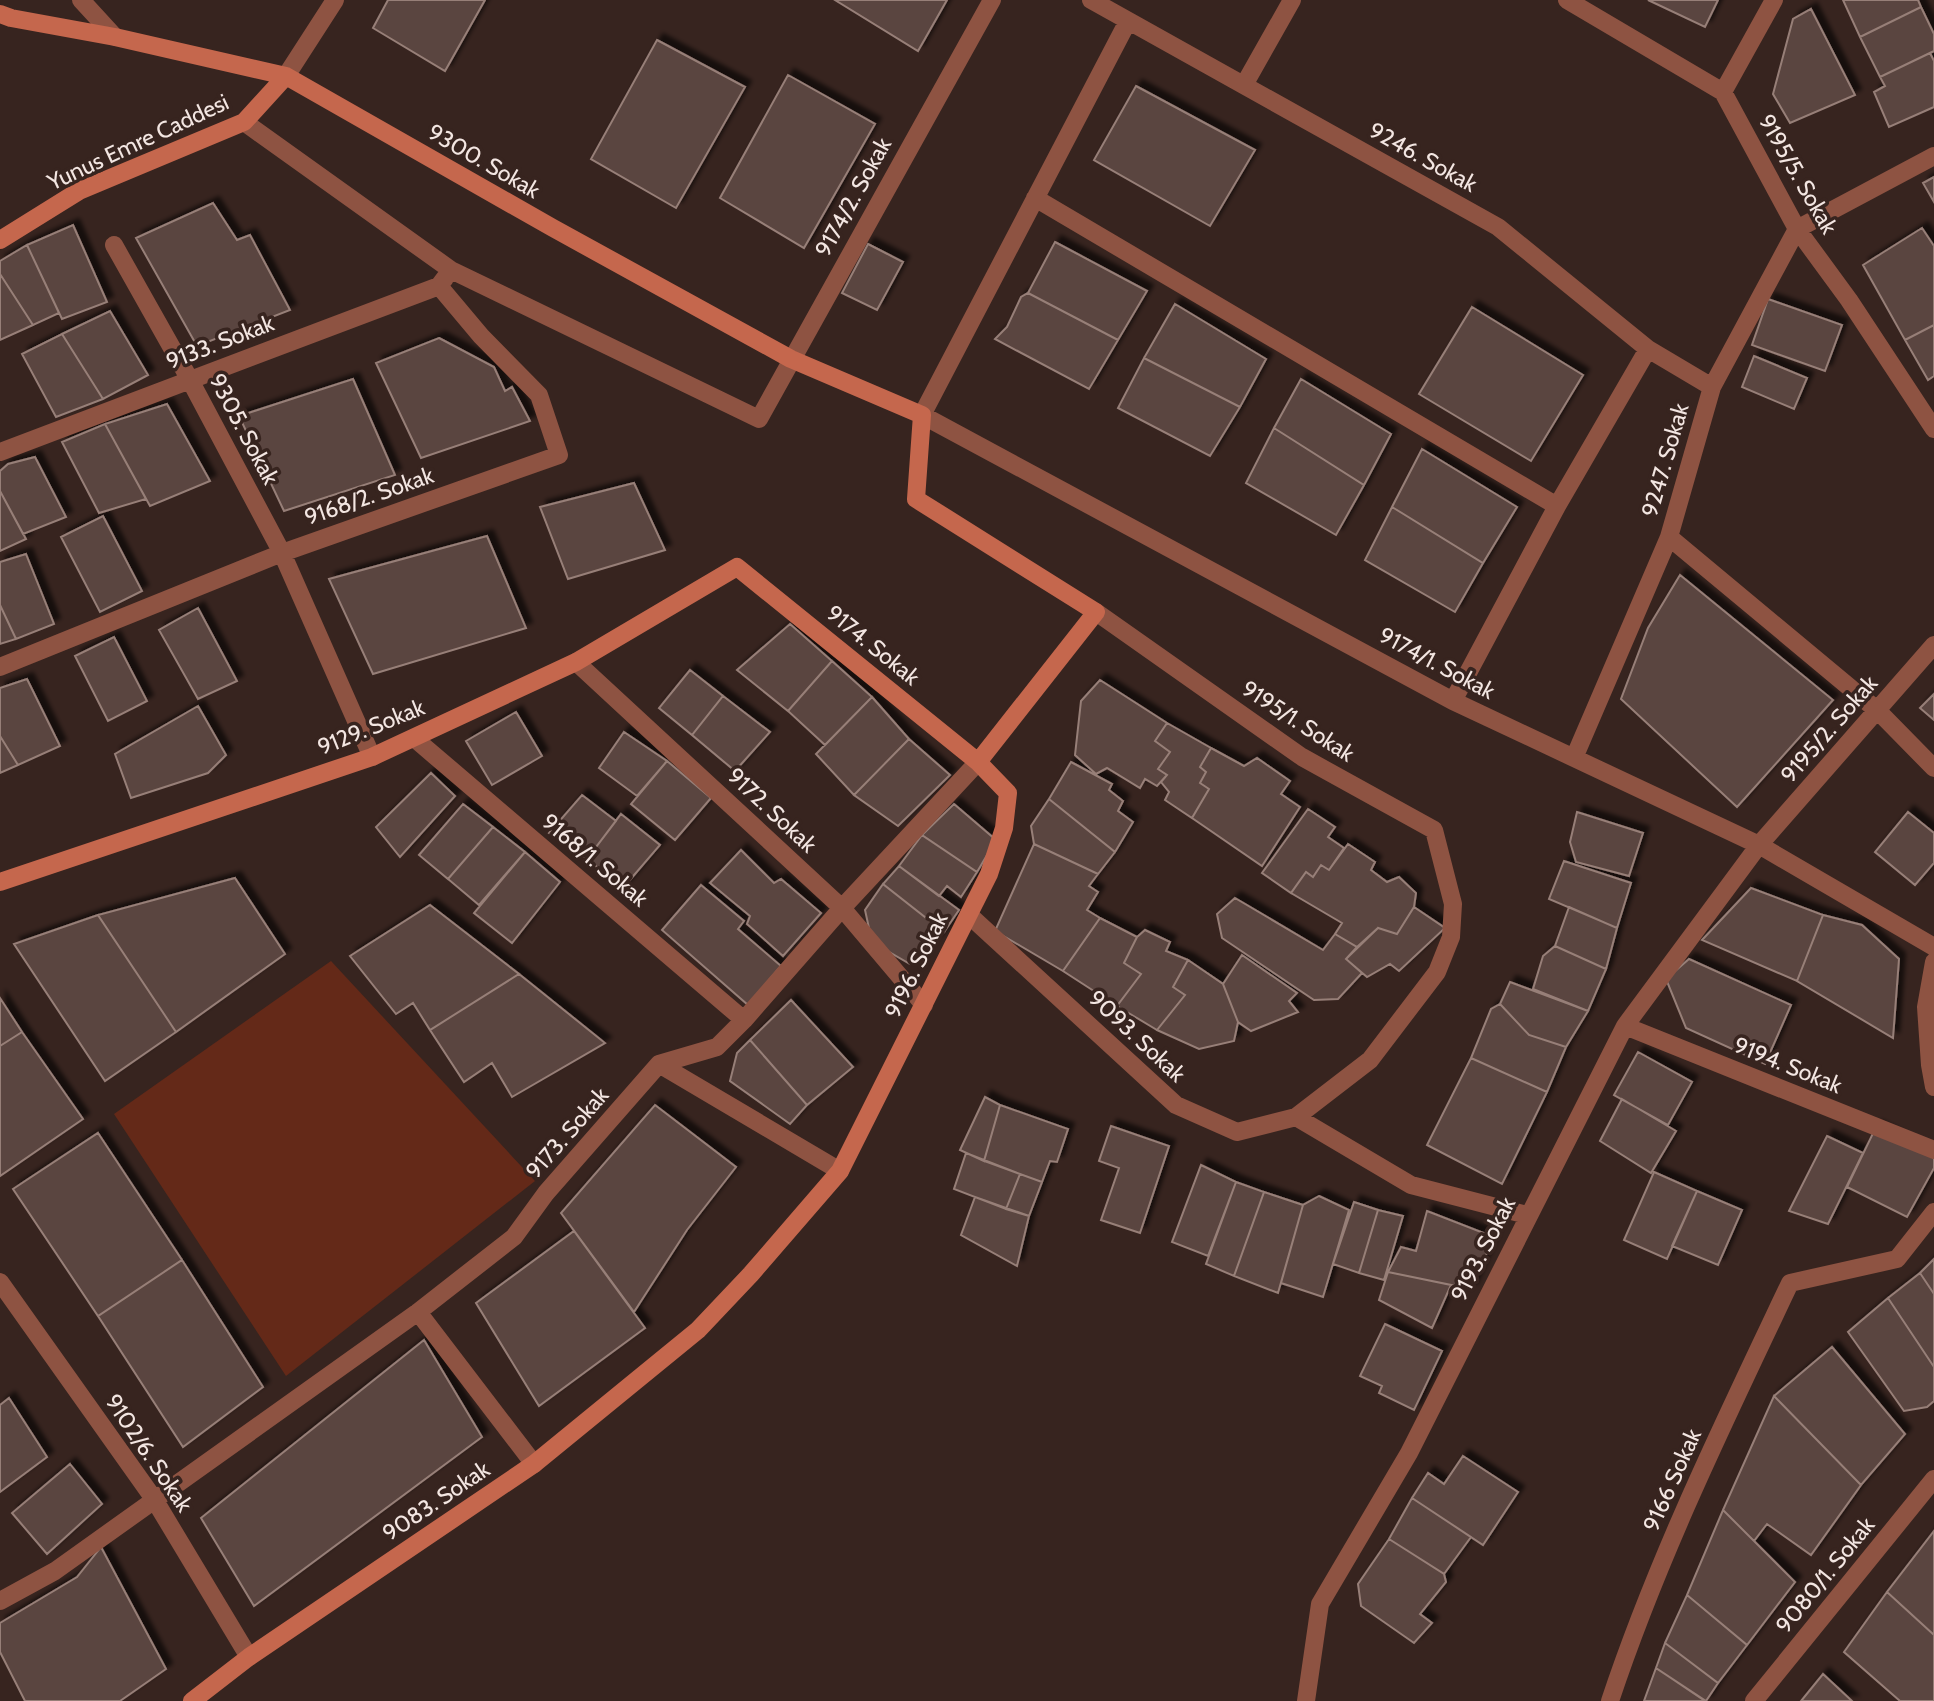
<svg xmlns="http://www.w3.org/2000/svg" width="1934" height="1701" font-family="Cabin,sans-serif">
  <style>
    .green { fill: #642918 }
    .building { fill: #5a453f; stroke: #977f78; stroke-width: 2; filter: url(#shadow) }
    .lines { fill: none; stroke-linecap: round; stroke-linejoin: round }
    .street { stroke: #8e5342; stroke-width: 18 }
    .secondary { stroke: #c5674d; stroke-width: 18 }
    .labels { text-anchor: middle; dominant-baseline: central; stroke-width: 7; stroke-linejoin: round; paint-order: stroke }
    .street-label { font-size: 23px; fill: #f3e6e2; stroke: #37241f }
  </style>
  <defs>
    <filter id="shadow"><feDropShadow dx="6" dy="-6" stdDeviation="2" flood-color="#0009"/></filter>
  </defs>
  <rect width="100%" height="100%" fill="#37241f"/>
  <path class="green" d="M331,961L535,1181L286,1376L114,1114Z"/>
  <path class="building" d="M388,0H485L445,71L373,28Z
    M835,0H947L918,51Z
    M1648,0H1718L1705,27Z
    M1843,0H1918L1921,7L1860,37Z
    M1921,7L1934,34V51L1880,77L1860,37Z
    M1811,9L1855,95L1790,123L1773,94L1793,19Z
    M657,40L745,87L676,208L591,159Z
    M1930,53L1934,61V107L1889,127L1874,92L1885,86L1880,77Z
    M788,75L875,124L804,248L720,198Z
    M1136,86L1255,150L1210,226L1094,160Z
    M1934,177V202L1923,183Z
    M213,203L237,240L250,235L290,310L197,346L136,238Z
    M73,225L107,302L62,319L27,245Z
    M1922,228L1934,246V325L1905,340L1863,265Z
    M1055,242L1147,291L1118,340L1028,293Z
    M868,244L903,262L877,310L842,293Z
    M27,245L59,313L33,325L0,274V261Z
    M0,274L33,325L0,340Z
    M1028,293L1118,340L1089,389L995,339L1007,327L1021,297Z
    M1768,299L1842,325L1825,371L1752,345Z
    M1175,304L1266,359L1240,407L1144,358Z
    M1472,307L1583,375L1531,461L1419,394Z
    M110,311L148,375L103,399L62,334Z
    M1934,325V376L1928,380L1905,340Z
    M62,334L103,399L56,417L22,354Z
    M439,338L494,367L505,391L512,387L530,421L421,458L376,363Z
    M1754,356L1807,378L1794,409L1742,387Z
    M1144,358L1240,407L1210,456L1118,408Z
    M353,379L395,475L284,511L239,416Z
    M1301,379L1391,434L1364,485L1274,428Z
    M167,404L210,481L150,506L105,424Z
    M105,424L146,499L99,513L62,442Z
    M1274,428L1364,485L1336,535L1246,483Z
    M1422,449L1517,507L1483,563L1392,507Z
    M35,457L66,517L23,534L0,491V471L8,464Z
    M634,483L665,550L568,579L540,507Z
    M0,491L26,539L0,551Z
    M1392,507L1483,563L1455,612L1365,560Z
    M103,516L142,591L100,612L61,537Z
    M487,536L526,628L373,674L329,579Z
    M26,554L54,624L16,639L0,605V562Z
    M1680,575L1833,700L1737,807L1621,699L1648,628Z
    M0,605L16,639L0,644Z
    M198,608L237,681L198,699L159,630Z
    M790,624L832,661L788,711L737,670Z
    M114,637L147,701L108,721L75,656Z
    M832,661L872,697L825,745L788,711Z
    M690,670L723,696L692,735L659,708Z
    M27,679L60,746L18,765L0,736V688Z
    M1100,680L1167,723L1155,741L1170,752L1158,769L1167,775L1157,786L1145,779L1140,788L1107,768L1096,774L1075,755L1081,701Z
    M1934,694V720L1920,708Z
    M723,696L770,732L735,771L692,735Z
    M872,697L909,739L854,795L816,754Z
    M198,706L226,755L208,773L131,798L115,754Z
    M516,712L542,756L492,785L466,741Z
    M1167,723L1211,748L1200,767L1206,772L1200,783L1209,789L1192,818L1165,800L1169,792L1161,782L1167,775L1158,769L1170,752L1155,741Z
    M624,732L667,761L637,796L599,768Z
    M0,736L18,765L0,773Z
    M909,739L950,775L898,826L854,795Z
    M1211,748L1244,766L1257,758L1290,781L1281,794L1300,807L1262,866L1192,818L1209,789L1200,783L1206,772L1200,767Z
    M667,761L711,798L675,840L631,804Z
    M1071,762L1112,784L1109,790L1123,801L1118,811L1133,822L1115,852L1049,799Z
    M431,773L455,796L400,857L376,827Z
    M582,795L616,821L587,859L549,833Z
    M1049,799L1115,852L1098,874L1034,844L1031,826Z
    M463,804L493,827L448,879L419,855Z
    M954,804L996,840L977,872L922,835Z
    M1308,809L1335,827L1328,837L1344,848L1329,870L1321,865L1313,877L1306,872L1291,893L1262,873Z
    M1577,812L1643,833L1629,876L1576,862L1570,842Z
    M1908,812L1934,833V863L1915,885L1875,852Z
    M621,814L660,845L623,888L587,859Z
    M493,827L525,852L479,905L448,879Z
    M922,835L977,872L961,897L947,886L939,896L899,866Z
    M1034,844L1098,874L1089,886L1098,892L1087,910L1100,918L1063,971L995,931Z
    M1348,844L1375,862L1371,870L1387,882L1399,877L1416,893L1414,907L1397,934L1378,928L1357,947L1335,934L1342,923L1291,893L1306,872L1313,877L1321,865L1329,870Z
    M741,850L774,883L781,879L821,913L783,956L747,924L750,916L710,883Z
    M525,852L560,882L512,943L474,913Z
    M1564,861L1631,883L1617,928L1549,899Z
    M899,866L959,910L944,932L883,884Z
    M235,878L285,954L176,1032L98,915Z
    M883,884L944,932L910,964L872,942L865,910Z
    M701,885L744,921L738,929L781,966L748,1005L662,930Z
    M1751,888L1823,915L1797,981L1702,940Z
    M1235,898L1323,950L1335,934L1357,947L1346,959L1362,973L1338,999L1314,1000L1222,938L1217,914Z
    M430,905L519,974L430,1030L413,1003L396,1014L350,956Z
    M1414,907L1445,928L1399,971L1390,964L1367,977L1346,959L1378,928L1397,934Z
    M1569,907L1617,928L1606,969L1555,946Z
    M98,915L176,1032L105,1081L14,944Z
    M1823,915L1862,925L1899,959L1893,1038L1797,981Z
    M1100,918L1137,937L1124,963L1141,974L1117,1006L1063,971Z
    M1145,930L1170,942L1166,951L1188,960L1173,987L1185,995L1157,1030L1117,1006L1141,974L1124,963L1137,937Z
    M1555,946L1606,969L1588,1011L1533,989L1543,956Z
    M1242,955L1297,993L1289,1001L1298,1012L1251,1031L1238,1022L1223,984Z
    M1689,959L1791,1005L1765,1064L1686,1028L1666,979Z
    M1188,960L1223,984L1238,1022L1234,1041L1199,1049L1157,1030L1185,995L1173,987Z
    M519,974L605,1043L512,1097L492,1063L464,1082L430,1030Z
    M1510,982L1588,1011L1566,1047L1529,1035L1500,1004Z
    M0,998L22,1032L0,1046Z
    M791,1000L853,1067L807,1105L750,1040Z
    M1500,1004L1529,1035L1566,1047L1547,1092L1471,1058L1491,1009Z
    M22,1032L83,1119L0,1176V1046Z
    M750,1040L807,1105L790,1124L730,1081L737,1053Z
    M1638,1052L1692,1082L1668,1125L1614,1095Z
    M1471,1058L1547,1092L1502,1184L1427,1145Z
    M985,1097L1000,1105L984,1161L960,1150Z
    M1622,1099L1676,1131L1651,1173L1600,1141Z
    M655,1105L736,1167L687,1230L634,1312L561,1213Z
    M1000,1105L1068,1129L1057,1162L1050,1161L1042,1182L984,1161Z
    M1111,1126L1169,1146L1140,1233L1101,1220L1119,1168L1099,1161Z
    M1876,1127L1934,1158V1168L1907,1217L1847,1187Z
    M98,1133L182,1260L98,1316L13,1189Z
    M1827,1136L1863,1153L1828,1224L1789,1211Z
    M966,1153L1020,1174L1006,1209L954,1189Z
    M1201,1165L1236,1182L1208,1256L1172,1242Z
    M1654,1172L1697,1191L1667,1259L1624,1240Z
    M1020,1174L1042,1182L1029,1216L1006,1209Z
    M1236,1182L1264,1192L1234,1276L1206,1264Z
    M1697,1191L1742,1210L1718,1265L1672,1246Z
    M1264,1192L1303,1205L1278,1293L1234,1276Z
    M1319,1196L1349,1210L1323,1297L1281,1283L1303,1205Z
    M975,1197L1029,1216L1017,1266L961,1235Z
    M1354,1202L1378,1210L1359,1273L1333,1264Z
    M1378,1210L1403,1216L1384,1280L1359,1273Z
    M1427,1211L1494,1237L1471,1289L1388,1272L1401,1247L1416,1251Z
    M574,1231L645,1328L539,1406L476,1303Z
    M1934,1259V1294L1920,1273Z
    M182,1260L263,1387L183,1447L98,1316Z
    M1388,1272L1451,1285L1432,1328L1379,1300Z
    M1920,1273L1934,1294V1367L1888,1298Z
    M1888,1298L1934,1367V1401L1927,1407L1904,1411L1848,1332Z
    M1385,1324L1442,1351L1414,1410L1379,1393L1382,1386L1360,1376Z
    M424,1340L482,1437L254,1606L201,1518Z
    M1832,1347L1905,1434L1861,1485L1774,1396Z
    M1774,1396L1861,1485L1811,1555L1767,1524L1754,1541L1723,1510Z
    M9,1398L47,1457L0,1492V1405Z
    M1463,1456L1518,1492L1483,1545L1412,1498L1428,1473L1444,1484Z
    M70,1464L102,1504L47,1554L12,1513Z
    M1412,1498L1471,1537L1444,1574L1389,1539Z
    M1723,1510L1795,1582L1747,1645L1687,1595Z
    M1934,1531V1635L1887,1592Z
    M1389,1539L1444,1574L1446,1582L1420,1614L1432,1623L1414,1643L1361,1606L1358,1584Z
    M101,1547L166,1669L120,1701H25L0,1652V1623L77,1577Z
    M1887,1592L1934,1635V1701H1900L1844,1652Z
    M1687,1595L1747,1645L1718,1683L1665,1643Z
    M1665,1643L1718,1683L1706,1701L1656,1668Z
    M1656,1668L1705,1701H1644Z
    M1823,1674L1852,1701H1801Z"/>
  <g class="lines">
    <path class="street" d="M81,0L115,37
      M1091,0L1498,227L1648,349L1712,387
      M1567,0L1723,92L1797,229L1849,300L1934,429
      M1128,21L922,415L1453,701L1759,845L1934,947
      M286,76L335,0
      M1244,85L1292,0
      M1723,92L1774,0
      M244,122L451,270L759,419L992,0
      M1934,156L1797,229L1712,387L1669,537L1878,711L1934,768
      M1035,198L1557,506
      M114,245L190,380L282,553L372,757
      M0,452L439,286L445,278
      M576,662L842,908L924,1005
      M0,667L282,553L559,455L539,395L481,336L439,286
      M1453,701L1557,506L1648,349
      M414,738L744,1020
      M1574,758L1669,537
      M969,915L1176,1105L1237,1132L1296,1117L1370,1060L1437,972L1451,937L1453,904L1434,830L1302,757L1096,612
      M1934,962L1926,1007L1930,1065L1934,1087
      M1625,1026L1934,1150
      M659,1064L840,1171
      M1296,1117L1411,1185L1527,1215
      M0,1282L154,1499L249,1657
      M418,1312L534,1464
      M0,1601L55,1571L418,1312L514,1237L546,1193L659,1064L717,1047L744,1020L842,908L978,762
      M1306,1701L1320,1604L1409,1453L1625,1026L1759,845L1934,645
      M1610,1701C1658,1557 1725,1420 1790,1283L1897,1259L1934,1212
      M1754,1701L1934,1479"/>
    <path class="secondary" d="M0,14L11,18L115,37L286,76L553,228L791,359L922,415L916,499L1096,612L978,762
      M0,240L79,191L244,122L286,76
      M0,882L372,757L576,662L737,567L978,762L1008,793L1004,828L989,874L840,1171L751,1274L698,1330L534,1464L249,1657L192,1701"/>
  </g>
  <g class="labels">
    <g class="street-label">
      <text transform="translate(138 142) rotate(-25)">Yunus Emre Caddesi</text>
      <text transform="translate(1423 157) rotate(29)">9246. Sokak</text>
      <text transform="translate(484 161) rotate(30)">9300. Sokak</text>
      <text transform="translate(1798 174) rotate(60)">9195/5. Sokak</text>
      <text transform="translate(853 197) rotate(-61)">9174/2. Sokak</text>
      <text transform="translate(220 342) rotate(-21)">9133. Sokak</text>
      <text transform="translate(244 429) rotate(62)">9305. Sokak</text>
      <text transform="translate(1665 460) rotate(-74)">9247. Sokak</text>
      <text transform="translate(369 496) rotate(-19)">9168/2. Sokak</text>
      <text transform="translate(873 645) rotate(39)">9174. Sokak</text>
      <text transform="translate(1437 663) rotate(28)">9174/1. Sokak</text>
      <text transform="translate(1298 721) rotate(33)">9195/1. Sokak</text>
      <text transform="translate(371 727) rotate(-22)">9129. Sokak</text>
      <text transform="translate(1829 729) rotate(-49)">9195/2. Sokak</text>
      <text transform="translate(772 810) rotate(43)">9172. Sokak</text>
      <text transform="translate(595 860) rotate(40)">9168/1. Sokak</text>
      <text transform="translate(916 965) rotate(-64)">9196. Sokak</text>
      <text transform="translate(1137 1036) rotate(43)">9093. Sokak</text>
      <text transform="translate(1788 1065) rotate(22)">9194. Sokak</text>
      <text transform="translate(567 1133) rotate(-49)">9173. Sokak</text>
      <text transform="translate(1483 1249) rotate(-63)">9193. Sokak</text>
      <text transform="translate(149 1453) rotate(56)">9102/6. Sokak</text>
      <text transform="translate(1672 1480) rotate(-66)">9166 Sokak</text>
      <text transform="translate(436 1501) rotate(-34)">9083. Sokak</text>
      <text transform="translate(1825 1575) rotate(-51)">9080/1. Sokak</text>
    </g>
  </g>
</svg>
